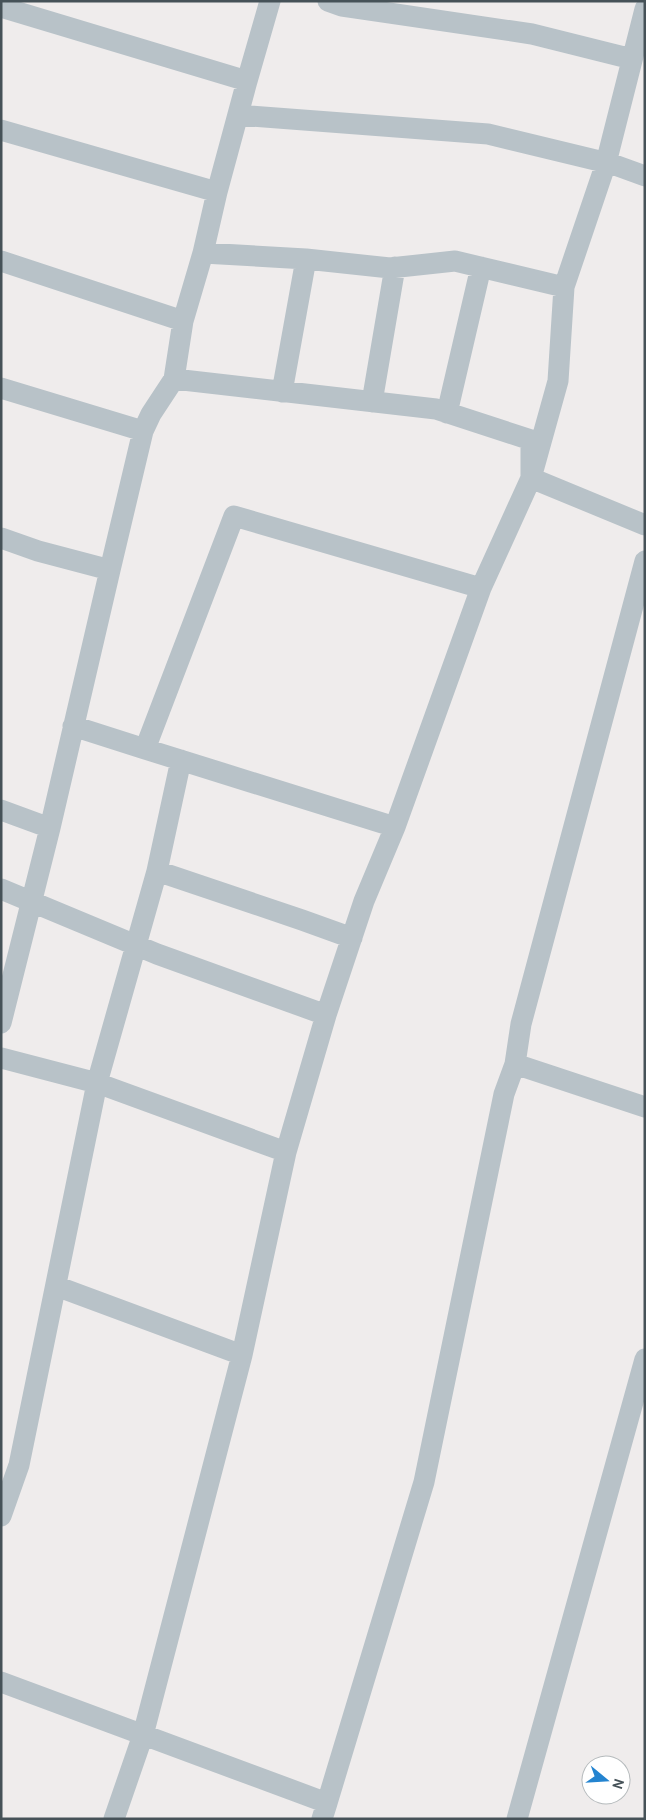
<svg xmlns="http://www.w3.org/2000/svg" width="646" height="1820" font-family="'PT Sans',sans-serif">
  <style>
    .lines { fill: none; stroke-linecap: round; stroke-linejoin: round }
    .minor { stroke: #b8c2c8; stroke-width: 21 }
  </style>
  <rect width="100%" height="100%" fill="#efecec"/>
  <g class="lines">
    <path class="minor" d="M328,1L342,6L532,34L632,59
      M1,7L247,81L217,192L1,130
      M247,81L270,1
      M238,115L488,134L612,164L645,176
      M203,253L217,192
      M1,261L183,321L174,379L151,414L143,431L1,388
      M564,287L606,163L645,9
      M183,321L203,253L306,259L390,268L455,261L564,287L558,381L531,478L481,588
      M174,379L436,409L531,440V478L645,525
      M282,392L306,259
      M372,402L395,267
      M447,413L481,267
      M234,516L481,588L395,827L145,749Z
      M1,538L38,551L110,570L143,431
      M73,726L145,749
      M1,810L50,828
      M157,871L181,760
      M1,889L157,954L326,1015
      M1,1023L50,828L110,570
      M1,1058L97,1083L19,1465L1,1516
      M515,1064L645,1107
      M286,1152L97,1083L157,871L302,920L352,938
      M56,1286L242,1355L143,1735L114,1819
      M242,1355L286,1152L326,1015L364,901L395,827
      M1,1682L327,1803L322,1819
      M327,1803L424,1482L504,1094L515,1064L521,1024L645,561
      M517,1819L645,1359"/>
  </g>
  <rect width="646" height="1820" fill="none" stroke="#465258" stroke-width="5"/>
  <g transform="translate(606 1780) rotate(108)"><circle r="24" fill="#ffffff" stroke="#b5babc"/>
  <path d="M0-4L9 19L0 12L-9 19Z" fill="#2484d0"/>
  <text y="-8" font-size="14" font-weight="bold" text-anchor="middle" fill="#465258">N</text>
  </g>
</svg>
